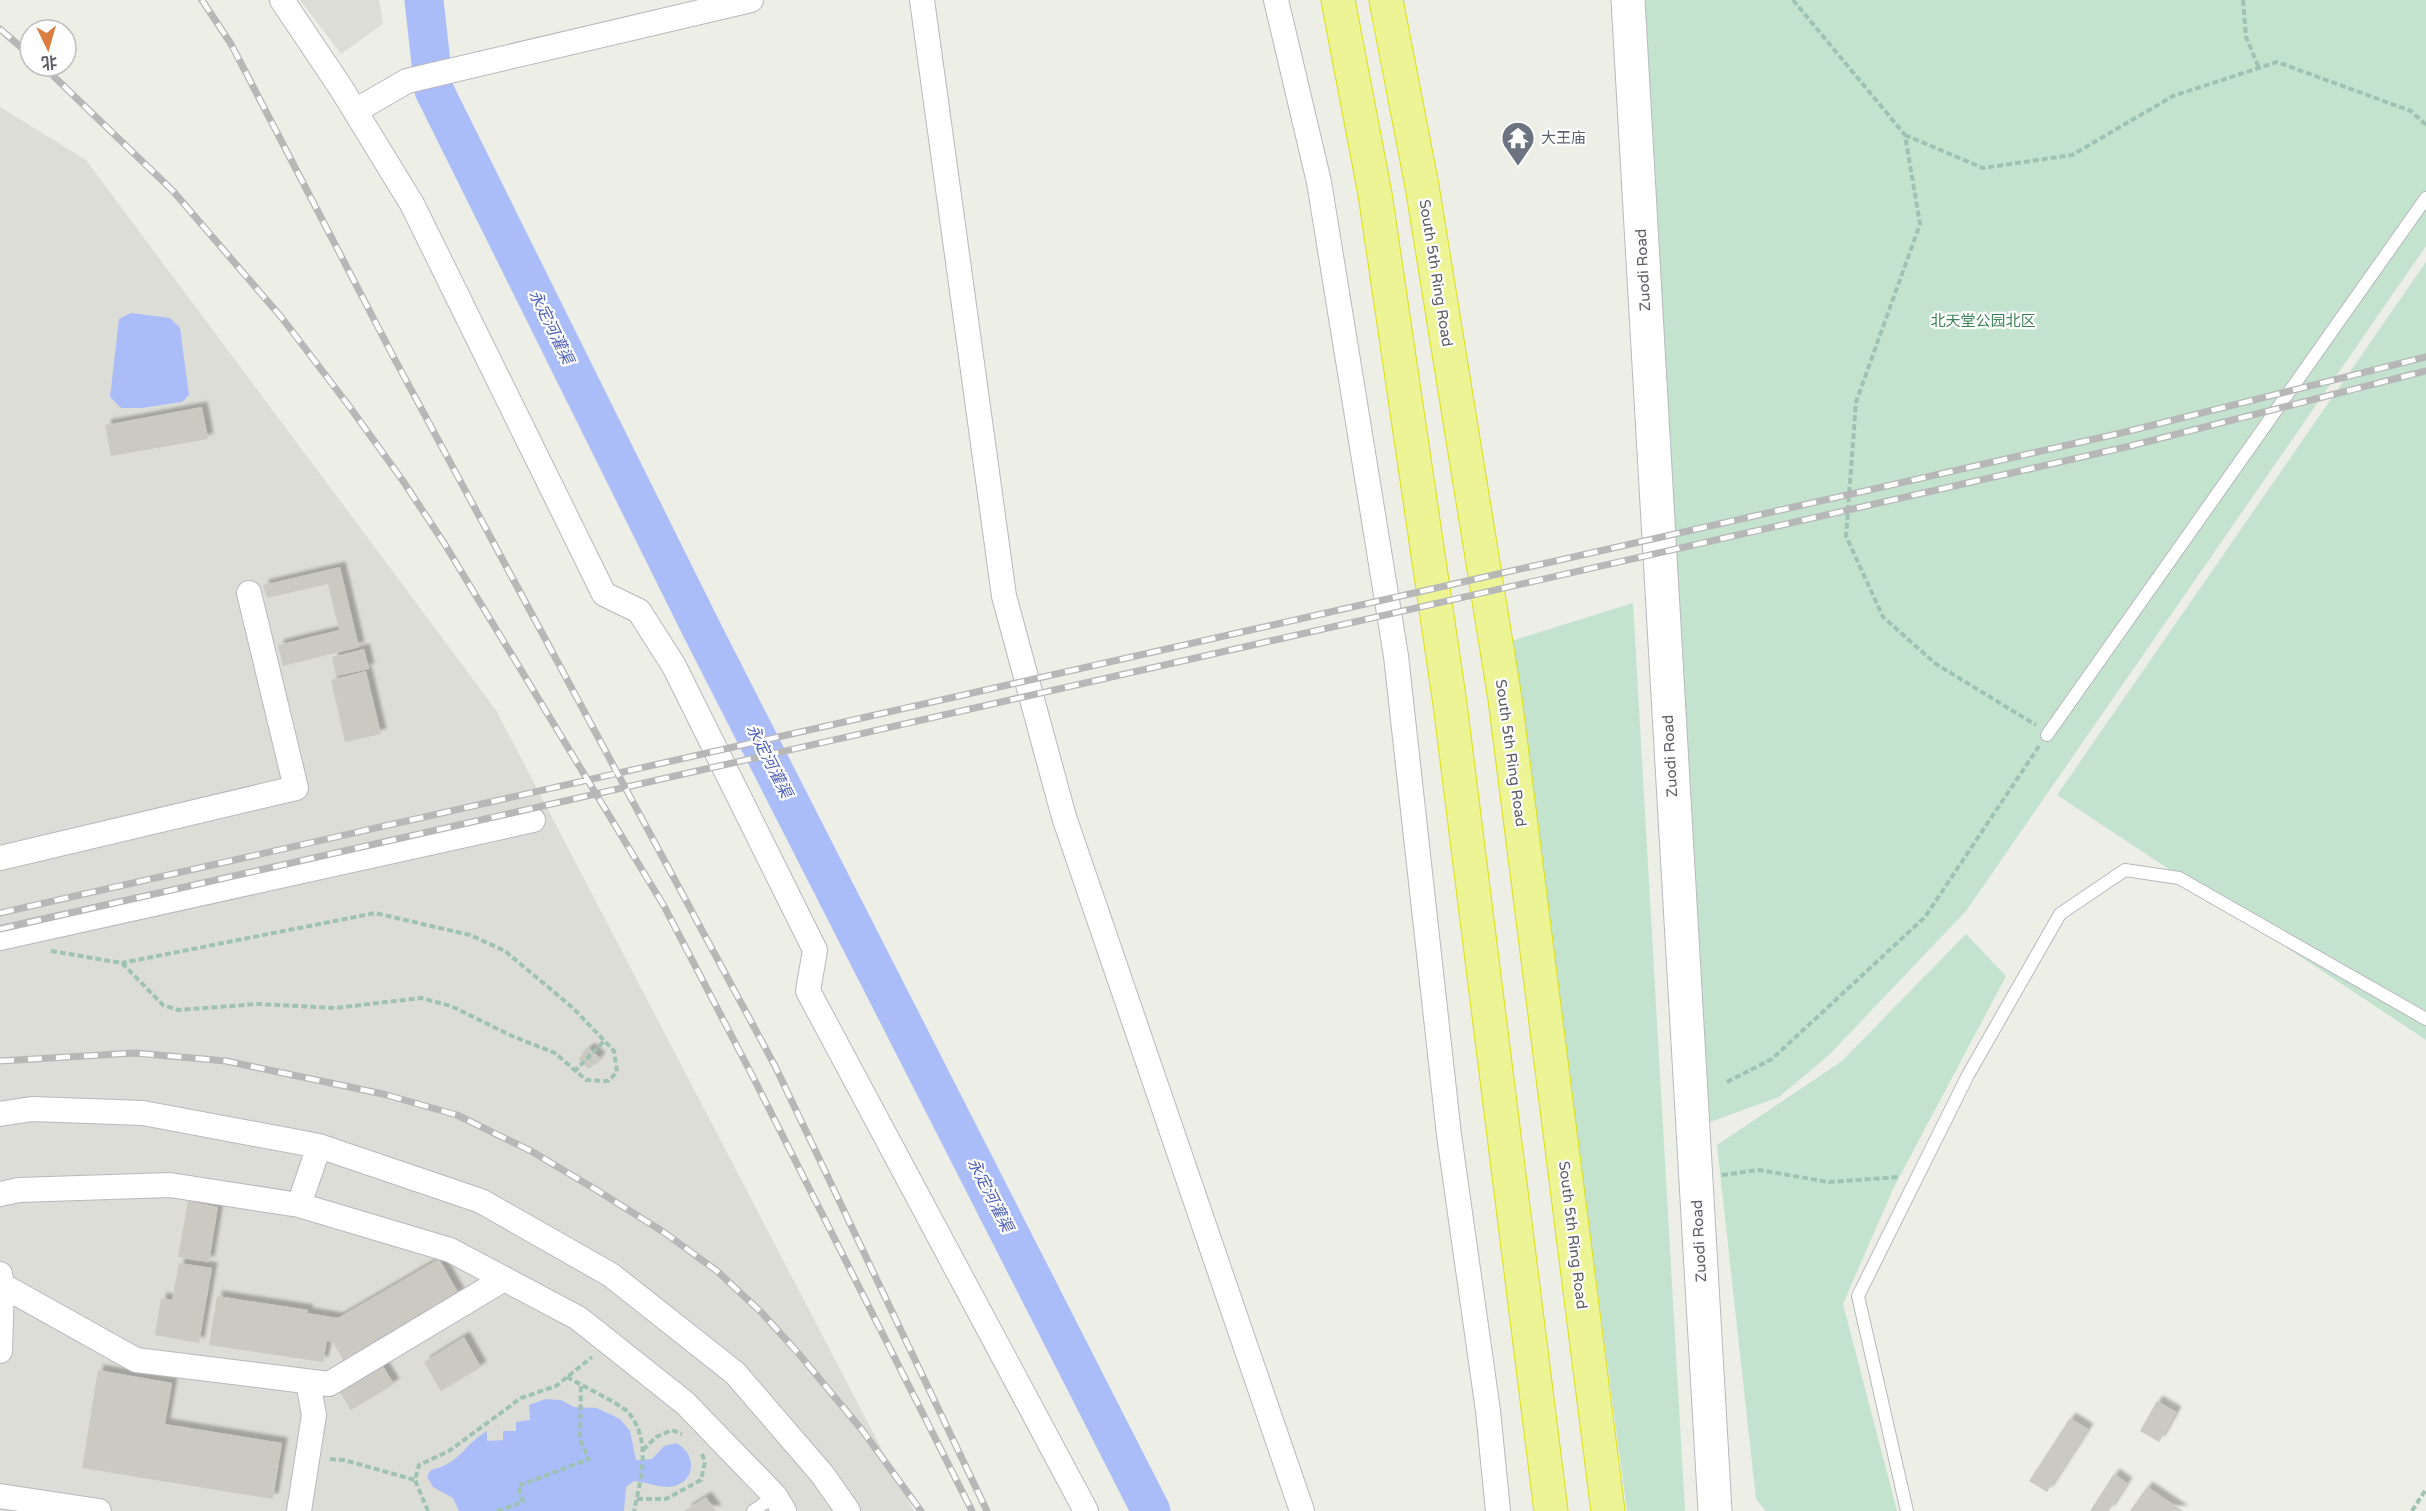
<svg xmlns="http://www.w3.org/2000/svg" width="2426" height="1511" font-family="'Varela Round','Noto Sans SC',sans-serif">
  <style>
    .industrial { fill: #ddddd7 }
    .green { fill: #c4e3ce }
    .water { fill: #abbdf8 }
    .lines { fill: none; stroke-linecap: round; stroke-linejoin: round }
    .river { stroke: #abbdf8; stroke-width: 39 }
    .building { fill: #cac9c2; filter: url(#shadow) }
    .lane-casing { stroke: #b7b8be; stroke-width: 14 }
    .street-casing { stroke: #b7b8be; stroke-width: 26 }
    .secondary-casing { stroke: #b8b9c0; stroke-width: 35 }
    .highway-casing { stroke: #dcdf14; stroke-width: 35 }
    .path { stroke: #9ec3b5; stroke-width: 4; stroke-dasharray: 6 3; stroke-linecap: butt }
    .lane { stroke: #fff; stroke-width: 12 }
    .street { stroke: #fff; stroke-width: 24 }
    .secondary { stroke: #fff; stroke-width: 33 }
    .highway { stroke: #edf496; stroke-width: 33 }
    .rail-casing { stroke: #b7b7b8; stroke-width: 7 }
    .rail { stroke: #fff; stroke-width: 4.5; stroke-dasharray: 14; stroke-linecap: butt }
    .labels { text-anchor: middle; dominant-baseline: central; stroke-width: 4.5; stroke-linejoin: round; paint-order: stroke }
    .worship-label { font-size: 15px; fill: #5b616d; stroke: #fff; text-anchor: start }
    .street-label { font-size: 15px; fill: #5d5e64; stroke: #fff }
    .park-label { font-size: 15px; fill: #3d8357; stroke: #fff }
    .water-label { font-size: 16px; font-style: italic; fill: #5061b9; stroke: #fff }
  </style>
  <defs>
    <filter id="shadow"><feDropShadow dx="5.5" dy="-5.5" stdDeviation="1.5" flood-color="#0004"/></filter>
  </defs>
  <rect width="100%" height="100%" fill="#edeee5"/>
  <path class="industrial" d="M300,0H379L383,24L341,54Z
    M0,107L86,160L496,710L914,1511H0Z"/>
  <path class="green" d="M1643,0H2426V246L1966,911L1829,1055L1779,1097L1710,1122L1669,484Z
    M2426,262V1040L2057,795Z
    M1633,603L1685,1511H1627L1511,641Z
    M1966,934L2006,976L1893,1189L1843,1304L1897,1511H1766L1756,1499L1717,1145L1842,1061Z"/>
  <path class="water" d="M131,313L170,318L180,328L189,395L182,402L142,408H121L110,397L119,319Z
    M546,1399L561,1400L574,1407L597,1408L620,1419L630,1431L636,1460L652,1459L664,1446L676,1443C699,1454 695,1486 668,1487C658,1487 645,1482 634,1481L626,1487L624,1511H459L453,1498L433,1487L427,1477L431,1470C461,1463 463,1445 487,1431V1441L503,1440V1431H516V1422L530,1420L529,1405Z"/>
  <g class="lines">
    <path class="river" d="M424,0L434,90L701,628L1151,1511"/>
  </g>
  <path class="building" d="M202,407L208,439L111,456L105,425Z
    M340,567L359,647L283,666L278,645L339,630L328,584L267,598L263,585Z
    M364,649L369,669L336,676L332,657Z
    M366,671L381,734L345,742L331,680Z
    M589,1048L600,1058L589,1069L578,1059Z
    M188,1201L218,1207L209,1262L178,1257Z
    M439,1259L459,1294L343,1360L333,1342L327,1341L323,1362L209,1345L217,1296L308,1310L307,1313L338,1318Z
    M179,1263L212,1268L199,1343L155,1335L161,1298L172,1300Z
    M464,1337L481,1367L441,1391L424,1362Z
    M381,1363L394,1384L351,1410L338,1389Z
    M98,1370L172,1383L165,1424L282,1443L273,1499L82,1468Z
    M2157,1401L2176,1412L2159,1442L2140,1431Z
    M2070,1418L2088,1429L2047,1492L2029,1481Z
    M2114,1474L2127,1483L2109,1511H2090Z
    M2147,1487L2183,1511H2130Z
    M706,1497L716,1511H684Z"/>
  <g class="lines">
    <g class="lane-casing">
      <path id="lane" d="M2047,735L2426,198
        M753,1511L775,1496
        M1907,1511L1858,1296L1968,1075L2060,914L2125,870L2179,878L2426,1019"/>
    </g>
    <g class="street-casing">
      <path id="street" d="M282,0L341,88L412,204L604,594L639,611L674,666L815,950L808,991L1086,1511
        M922,0L1004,596L1064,817L1302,1511
        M1276,0L1319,182L1396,656L1449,1135L1488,1411L1498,1511
        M355,111L407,81L751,0
        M0,858L296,788L249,593
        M0,938L533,820
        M0,1114L32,1109L143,1113L319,1146L481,1201L611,1275L735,1373L822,1474L848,1511
        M0,1194L19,1190L170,1185L299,1205L450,1250L578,1318L685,1403L775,1496L784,1511
        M299,1205L319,1146
        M0,1274L2,1285L0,1351
        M0,1284L136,1360L329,1384L504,1279
        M0,1496L99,1511
        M299,1511L314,1415L308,1382"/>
    </g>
    <g class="secondary-casing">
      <path id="secondary" d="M1628,0L1715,1511"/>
    </g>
    <g class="highway-casing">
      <path id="highway" d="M1338,0L1375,194L1450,704L1551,1511
        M1386,0L1422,186L1505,699L1608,1511"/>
    </g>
    <path class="path" d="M1793,0L1905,135L1920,224L1856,402L1846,536L1883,617L1936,664L2036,725
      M2243,0L2246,37L2259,68
      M1905,135L1983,168L2072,155L2173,96L2277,62L2411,111L2426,125
      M51,951L122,963L163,1005L178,1010L258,1004L335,1008L421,998L451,1006L512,1036L555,1053L586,1080L608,1081L617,1072L614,1051L573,1008L505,951L470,935L375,913L122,963
      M574,1072L604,1041
      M1727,1082L1772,1059L1925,917L2039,746
      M1722,1175L1759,1170L1829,1182L1899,1177
      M567,1377C579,1384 620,1404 628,1412C652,1440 641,1479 634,1511
      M643,1450L656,1437L672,1430L682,1434
      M330,1459L344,1460L415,1480
      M637,1499H666L701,1480L705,1462L702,1454
      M428,1511L415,1480L419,1465L449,1451L521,1398L556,1386L592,1357
      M497,1511L523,1502L518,1486L589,1459L580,1440L581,1385
      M2412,1511L2426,1489"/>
    <use href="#lane" class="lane"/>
    <use href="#street" class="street"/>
    <use href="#secondary" class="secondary"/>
    <use href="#highway" class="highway"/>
    <g class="rail-casing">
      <path id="rail" d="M202,0L231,44L393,356L775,1066L987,1511
        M0,29L30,55
        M43,66L173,191L282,318L349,406L403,481L444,543L664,906L754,1079L972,1511
        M0,913L2121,433L2426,357
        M0,929L2126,447L2426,371
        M0,1061L135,1053L226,1061L383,1094L457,1115L531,1151L595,1189L665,1233L717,1271L762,1313L799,1354L862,1430L921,1511"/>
    </g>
    <use href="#rail" class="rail"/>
  </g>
  <defs>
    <g id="temple-pin" transform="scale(1.725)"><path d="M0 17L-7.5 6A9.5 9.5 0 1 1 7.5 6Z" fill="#6b7280" stroke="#fff"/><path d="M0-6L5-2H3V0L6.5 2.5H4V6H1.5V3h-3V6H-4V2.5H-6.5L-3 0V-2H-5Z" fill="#fff"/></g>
  </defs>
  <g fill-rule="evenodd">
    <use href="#temple-pin" x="1518" y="138"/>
  </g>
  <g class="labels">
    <g class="worship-label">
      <text x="1541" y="138">大王庙</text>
    </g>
    <g class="street-label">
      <text transform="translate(1643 270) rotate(-93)">Zuodi Road</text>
      <text transform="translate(1436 273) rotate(81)">South 5th Ring Road</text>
      <text transform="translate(1511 753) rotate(82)">South 5th Ring Road</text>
      <text transform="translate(1670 756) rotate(-93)">Zuodi Road</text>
      <text transform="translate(1573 1235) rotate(83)">South 5th Ring Road</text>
      <text transform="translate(1699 1241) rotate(-93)">Zuodi Road</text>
    </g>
    <g class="park-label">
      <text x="1983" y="321">北天堂公园北区</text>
    </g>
    <g class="water-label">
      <text transform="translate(551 327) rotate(64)">永定河灌渠</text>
      <text transform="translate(769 761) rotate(63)">永定河灌渠</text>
      <text transform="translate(990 1195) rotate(63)">永定河灌渠</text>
    </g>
  </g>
  <g transform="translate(48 48) rotate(175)"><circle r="28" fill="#ffffff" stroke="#bebfc1" stroke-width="1.5"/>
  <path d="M0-4.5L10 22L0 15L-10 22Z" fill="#da7e3f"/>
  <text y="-9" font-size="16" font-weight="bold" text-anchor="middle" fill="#5d5e64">北</text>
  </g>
</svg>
